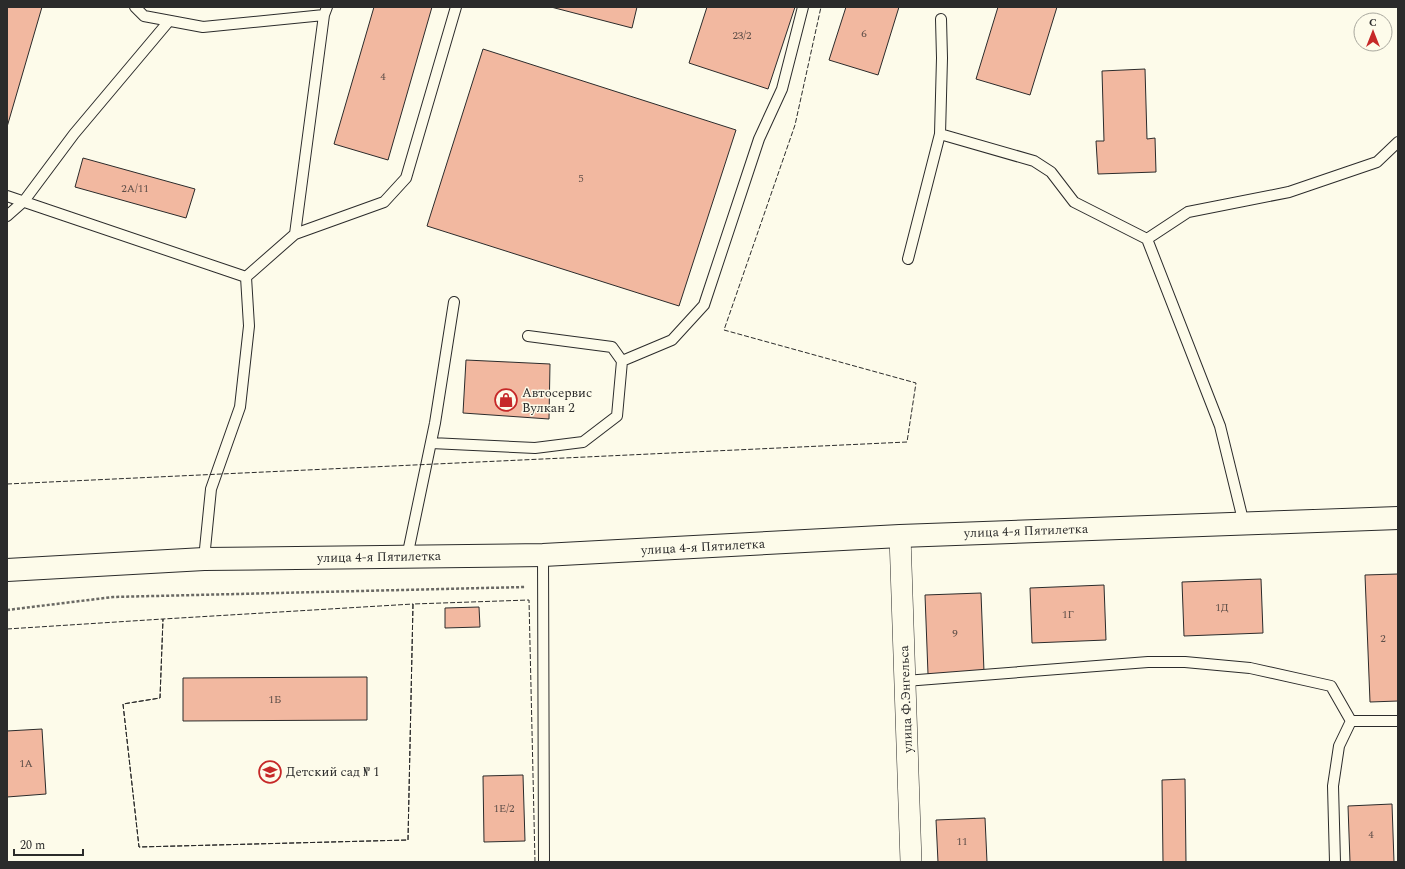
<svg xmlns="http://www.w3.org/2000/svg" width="1405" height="869" font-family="Spectral,serif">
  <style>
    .building { fill: #f2b8a0; stroke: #2b2b2b }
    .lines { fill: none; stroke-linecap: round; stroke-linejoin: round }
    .service-casing { stroke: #2b2b2b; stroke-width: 12 }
    .minor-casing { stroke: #2b2b2b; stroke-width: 22 }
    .primary-casing { stroke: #2b2b2b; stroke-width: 24 }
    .path { stroke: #6a6964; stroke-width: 2.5; stroke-dasharray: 3 2; stroke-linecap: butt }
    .service { stroke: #fdfbea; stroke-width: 10 }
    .minor { stroke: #fdfbea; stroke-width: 21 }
    .primary { stroke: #fdfbea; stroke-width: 22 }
    .fence { stroke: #2b2b2b; stroke-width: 1; stroke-dasharray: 5 2; stroke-linecap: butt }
    .labels { text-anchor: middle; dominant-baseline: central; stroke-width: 3; stroke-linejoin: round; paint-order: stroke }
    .number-label { font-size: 11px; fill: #5d4e48 }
    .poi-label { font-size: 13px; fill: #2b2b2b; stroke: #fdfbea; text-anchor: start }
    .street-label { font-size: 13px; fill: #2b2b2b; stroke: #fdfbea }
  </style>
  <rect width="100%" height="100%" fill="#fdfbea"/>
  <path class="building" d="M7,7H42L7,127Z
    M374,7H432L388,160L334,144Z
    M551,7H637L632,28Z
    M707,7H795L768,89L689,63Z
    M846,7H899L878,75L829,60Z
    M998,7H1057L1030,95L976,79Z
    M483,49L736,130L679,306L427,226Z
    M1145,69L1147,139L1155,138L1156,172L1098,174L1096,141H1104L1102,71Z
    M83,158L195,189L186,218L75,187Z
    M466,360L550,364L549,419L463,413Z
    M1398,574V701L1370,702L1365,575Z
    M1261,579L1263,633L1184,636L1182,582Z
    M1104,585L1106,640L1032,643L1030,588Z
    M981,593L984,672L928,674L925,595Z
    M479,607L480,627L445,628V608Z
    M367,677V720L183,721V678Z
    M42,729L46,794L7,797V731Z
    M523,775L525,841L484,842L483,776Z
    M1185,779L1186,862H1163L1162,780Z
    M1392,804L1394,862H1350L1348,806Z
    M985,818L987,862H938L936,820Z"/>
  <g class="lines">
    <g class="service-casing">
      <path id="service" d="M135,7L144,16L203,27L324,15
        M940,134L1034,161L1051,172L1074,202L1147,239L1220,426L1244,524
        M7,196L246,277
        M7,216L24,201L74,134L169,21
        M295,234L324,15L327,7
        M1147,239L1188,212L1289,192L1377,162L1398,142
        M908,259L940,134L942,58L941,19
        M622,361L672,340L704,305L759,139L782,89L803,7
        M431,443L535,448L583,442L617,416L622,361L612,347L528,336
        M543,555L544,862
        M407,557L435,423L454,302
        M204,559L211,489L240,407L249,326L246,277L295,234L384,202L406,178L456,7
        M905,681L1148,662H1185L1250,668L1331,686L1351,721H1398
        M1335,862L1333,786L1339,746L1351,721"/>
    </g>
    <g class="minor-casing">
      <path id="minor" d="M900,536L911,862"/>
    </g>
    <g class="primary-casing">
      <path id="primary" d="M7,570L204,559L543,555L900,536L1398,518"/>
    </g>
    <path class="path" d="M7,610L113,597L525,587"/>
    <use href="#service" class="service"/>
    <use href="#minor" class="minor"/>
    <use href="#primary" class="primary"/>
    <path class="fence" d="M7,484L907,442L916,383L724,330L795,125L821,7
      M413,604L408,840L139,847L123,704L160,698L163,619Z
      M7,629L163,619L160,698L123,704L139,847L408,840L413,604L529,600L535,862"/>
  </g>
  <defs>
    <g id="shop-ring" transform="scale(1.15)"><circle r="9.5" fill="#fdfbea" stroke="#c62828" stroke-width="1.5"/><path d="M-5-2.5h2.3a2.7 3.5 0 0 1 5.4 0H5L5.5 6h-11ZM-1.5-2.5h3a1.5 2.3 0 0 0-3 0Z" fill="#c62828"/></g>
    <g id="school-ring" transform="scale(1.15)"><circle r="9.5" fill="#fdfbea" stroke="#c62828" stroke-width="1.5"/><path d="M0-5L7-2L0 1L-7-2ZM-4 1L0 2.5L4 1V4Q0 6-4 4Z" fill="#c62828"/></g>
  </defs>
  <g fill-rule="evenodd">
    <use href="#shop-ring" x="506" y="400"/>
    <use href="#school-ring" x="270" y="772"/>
  </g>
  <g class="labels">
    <g class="number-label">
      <text x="864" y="33">6</text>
      <text x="742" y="35">23/2</text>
      <text x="383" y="76">4</text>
      <text x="581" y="178">5</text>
      <text x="135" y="188">2А/11</text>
      <text x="1222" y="607">1Д</text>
      <text x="1068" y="614">1Г</text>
      <text x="955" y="633">9</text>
      <text x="1383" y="638">2</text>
      <text x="275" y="699">1Б</text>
      <text x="26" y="763">1А</text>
      <text x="504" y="808">1Е/2</text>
      <text x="1371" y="834">4</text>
      <text x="962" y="841">11</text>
    </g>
    <g class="poi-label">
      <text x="522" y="393">Автосервис<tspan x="522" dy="15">Вулкан 2</tspan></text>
      <text x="286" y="772">Детский сад № 1</text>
    </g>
    <g class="street-label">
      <text transform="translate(1026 531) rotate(-2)">улица 4-я Пятилетка</text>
      <text transform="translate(703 547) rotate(-3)">улица 4-я Пятилетка</text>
      <text transform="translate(379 557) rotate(-1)">улица 4-я Пятилетка</text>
      <text transform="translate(906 699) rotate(-92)">улица Ф.Энгельса</text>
    </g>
  </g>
  <rect width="1405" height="869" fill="none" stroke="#2b2b2b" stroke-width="16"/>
  <g transform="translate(1373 32)"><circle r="19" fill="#fdfbea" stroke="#a9a89e"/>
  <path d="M0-3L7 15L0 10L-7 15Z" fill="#c62828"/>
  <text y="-6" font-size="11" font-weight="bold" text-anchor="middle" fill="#2b2b2b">С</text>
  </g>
  <path d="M14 849v6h69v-6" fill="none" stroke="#2b2b2b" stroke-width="2"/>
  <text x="20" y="849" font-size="12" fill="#2b2b2b" stroke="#fdfbea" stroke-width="3" paint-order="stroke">20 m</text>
</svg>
